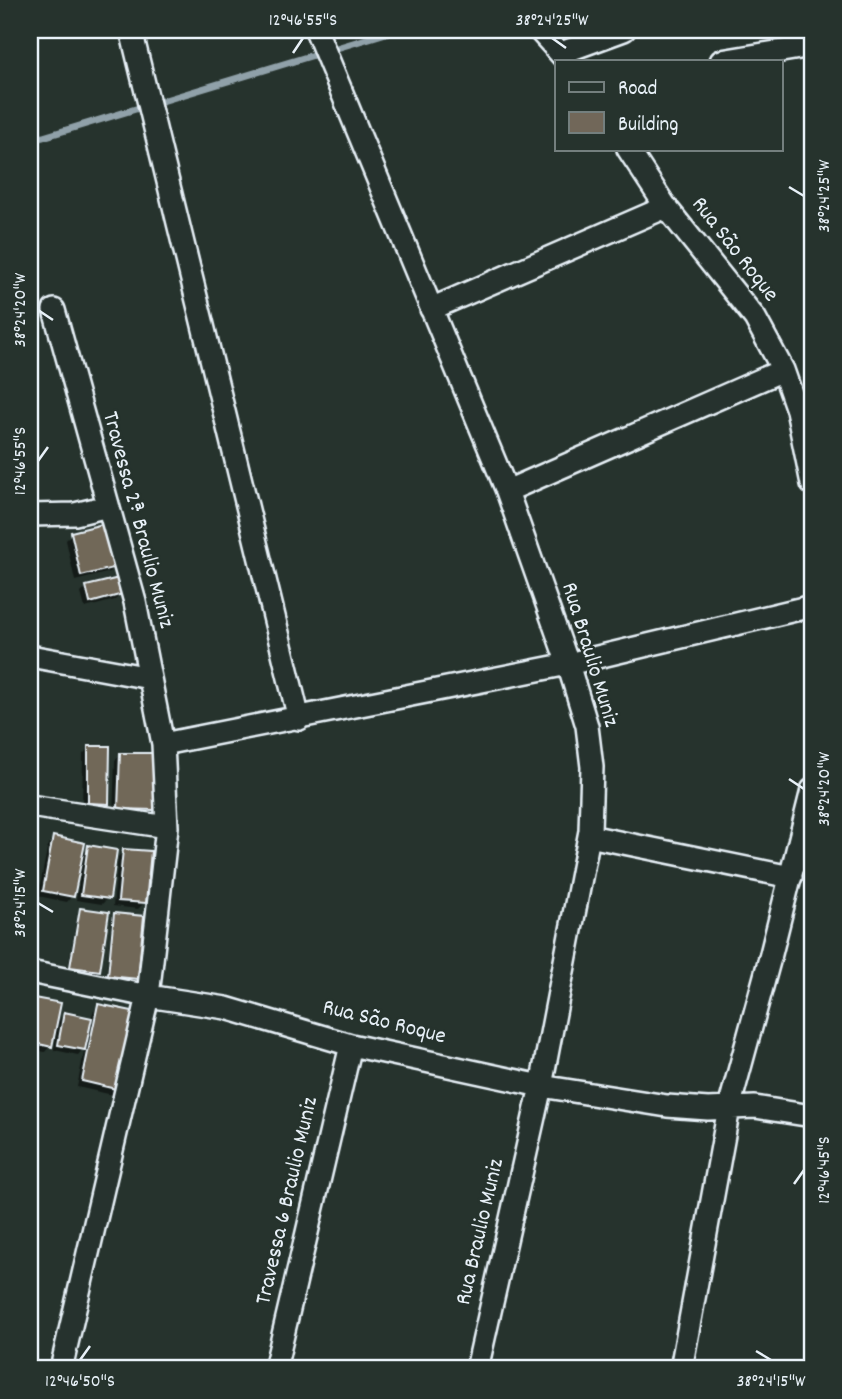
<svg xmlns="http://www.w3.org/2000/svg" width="842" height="1399" font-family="Dekko,sans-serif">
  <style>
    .shadow { fill: #0007 }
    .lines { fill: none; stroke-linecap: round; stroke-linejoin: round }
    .stream { stroke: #90a1a9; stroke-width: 7 }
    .building { fill: #716759; stroke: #e8f1f8; stroke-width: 2 }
    .street-casing { stroke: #e8f1f8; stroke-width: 26 }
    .street { stroke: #26332d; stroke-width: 21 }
    .ticks { fill: none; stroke: #e8f1f8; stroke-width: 2.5 }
    .labels { text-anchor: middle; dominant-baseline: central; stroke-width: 5; stroke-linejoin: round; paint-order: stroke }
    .street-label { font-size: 23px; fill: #e8f1f8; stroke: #26332d }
    .neatline { fill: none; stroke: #e8f1f8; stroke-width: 2.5 }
    .ticks-label { font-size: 18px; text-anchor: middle; fill: #e8f1f8 }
  </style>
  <rect width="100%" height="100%" fill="#26332d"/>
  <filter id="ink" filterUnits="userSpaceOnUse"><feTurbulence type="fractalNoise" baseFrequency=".0143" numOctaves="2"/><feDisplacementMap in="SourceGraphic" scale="14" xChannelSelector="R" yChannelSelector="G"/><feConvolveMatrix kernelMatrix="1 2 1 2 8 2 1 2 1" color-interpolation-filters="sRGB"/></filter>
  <g filter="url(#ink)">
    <path class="shadow" d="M72,534L116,566L110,572L75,581L66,540Z
      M87,587L121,594L115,600L85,608L81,593Z
      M89,748L107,803L101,809H82L83,754Z
      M121,755L152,809L146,815L113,814L115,760Z
      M54,838L80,856L89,847L108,898L102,904L76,900L80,874H77L72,896L67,902L38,896L48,844Z
      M124,851L144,903L138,909L113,906L118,857Z
      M80,910L98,970L96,973L68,969L78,912Z
      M115,915L136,978L134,981L106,978L112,917Z
      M34,1000L50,1046L45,1052L30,1049V1004Z
      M99,1006L119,1089L113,1095L77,1087L85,1047L78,1055L54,1050L57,1022L65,1014L91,1019L93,1012Z"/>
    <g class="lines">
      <path class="stream" d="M30,141L396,30"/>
    </g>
    <path class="building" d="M107,523L117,567L81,576L71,532Z
      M119,578L123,594L90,603L86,586Z
      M88,746H110L109,804L88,803Z
      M120,753H155L154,810L118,809Z
      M53,836L85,843L74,897L43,891Z
      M88,845L117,850L110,899L81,895Z
      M123,849L151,851L146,903L118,901Z
      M80,908L109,912L100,971L70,967Z
      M114,913L144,916L138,979L108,976Z
      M34,998L61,1003L52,1047L30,1042V1018Z
      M98,1004L137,1012L120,1090L82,1081Z
      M64,1012L92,1018L85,1050L58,1045Z"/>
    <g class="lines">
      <g class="street-casing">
        <path id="street" d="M131,30L299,719
          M316,30L507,491L568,664L587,726L592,767L590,831L541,1086L477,1369
          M539,30L567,61
          M561,53L624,30
          M721,61L812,46
          M628,149L666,207L755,318L783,370L797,410L812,484
          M431,309L666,207
          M54,310L135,602L163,744L167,827L148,996L61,1369
          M507,491L783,370
          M30,515L75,514L108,506
          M30,656L150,678
          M163,744L568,664L812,606
          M30,806L167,827
          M589,836L791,877
          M30,972L148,996L226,1008L351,1045L541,1086L667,1106L708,1109L755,1107L812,1116
          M275,1369L351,1045
          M681,1369L729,1108L771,954L812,790"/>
      </g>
      <use href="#street" class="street"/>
    </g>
  </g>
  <path class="ticks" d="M552,38L566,48M293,53L303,38M789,187L804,196M38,310L53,320M38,461L48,447M789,779L804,789M38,903L53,912M794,1184L804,1170M756,1351L771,1360M80,1360L90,1346"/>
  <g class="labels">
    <g class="street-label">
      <text transform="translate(734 250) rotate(52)">Rua São Roque</text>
      <text transform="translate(137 520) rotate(75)">Travessa 2ª Braulio Muniz</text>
      <text transform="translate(589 655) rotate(73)">Rua Braulio Muniz</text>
      <text transform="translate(384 1023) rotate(14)">Rua São Roque</text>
      <text transform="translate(288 1201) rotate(-77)">Travessa 6 Braulio Muniz</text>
      <text transform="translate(481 1232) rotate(-77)">Rua Braulio Muniz</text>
    </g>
  </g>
  <rect width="842" height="1399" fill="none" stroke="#26332d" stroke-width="77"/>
  <rect x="555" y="60" width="228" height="91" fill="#26332d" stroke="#747f7e" stroke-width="2"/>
  <rect x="569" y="82" width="35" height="10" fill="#26332d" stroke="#747f7e" stroke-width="2"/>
  <text x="618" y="94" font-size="21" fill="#e8f1f8">Road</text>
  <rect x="569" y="112" width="35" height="21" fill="#716759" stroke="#747f7e" stroke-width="2"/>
  <text x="618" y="130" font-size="21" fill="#e8f1f8">Building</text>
  <rect x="38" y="38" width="766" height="1322" class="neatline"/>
  <g class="ticks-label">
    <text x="303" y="25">12°46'55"S</text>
    <text x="552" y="25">38°24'25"W</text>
    <text transform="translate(823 196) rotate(-90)" y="6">38°24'25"W</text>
    <text transform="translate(19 310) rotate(-90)" y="6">38°24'20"W</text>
    <text transform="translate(19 461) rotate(-90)" y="6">12°46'55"S</text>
    <text transform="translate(823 789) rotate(-90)" y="6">38°24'20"W</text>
    <text transform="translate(19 903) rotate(-90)" y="6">38°24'15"W</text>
    <text transform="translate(823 1170) rotate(-90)" y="6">12°46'45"S</text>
    <text x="80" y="1386">12°46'50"S</text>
    <text x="771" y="1386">38°24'15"W</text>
  </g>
</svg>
